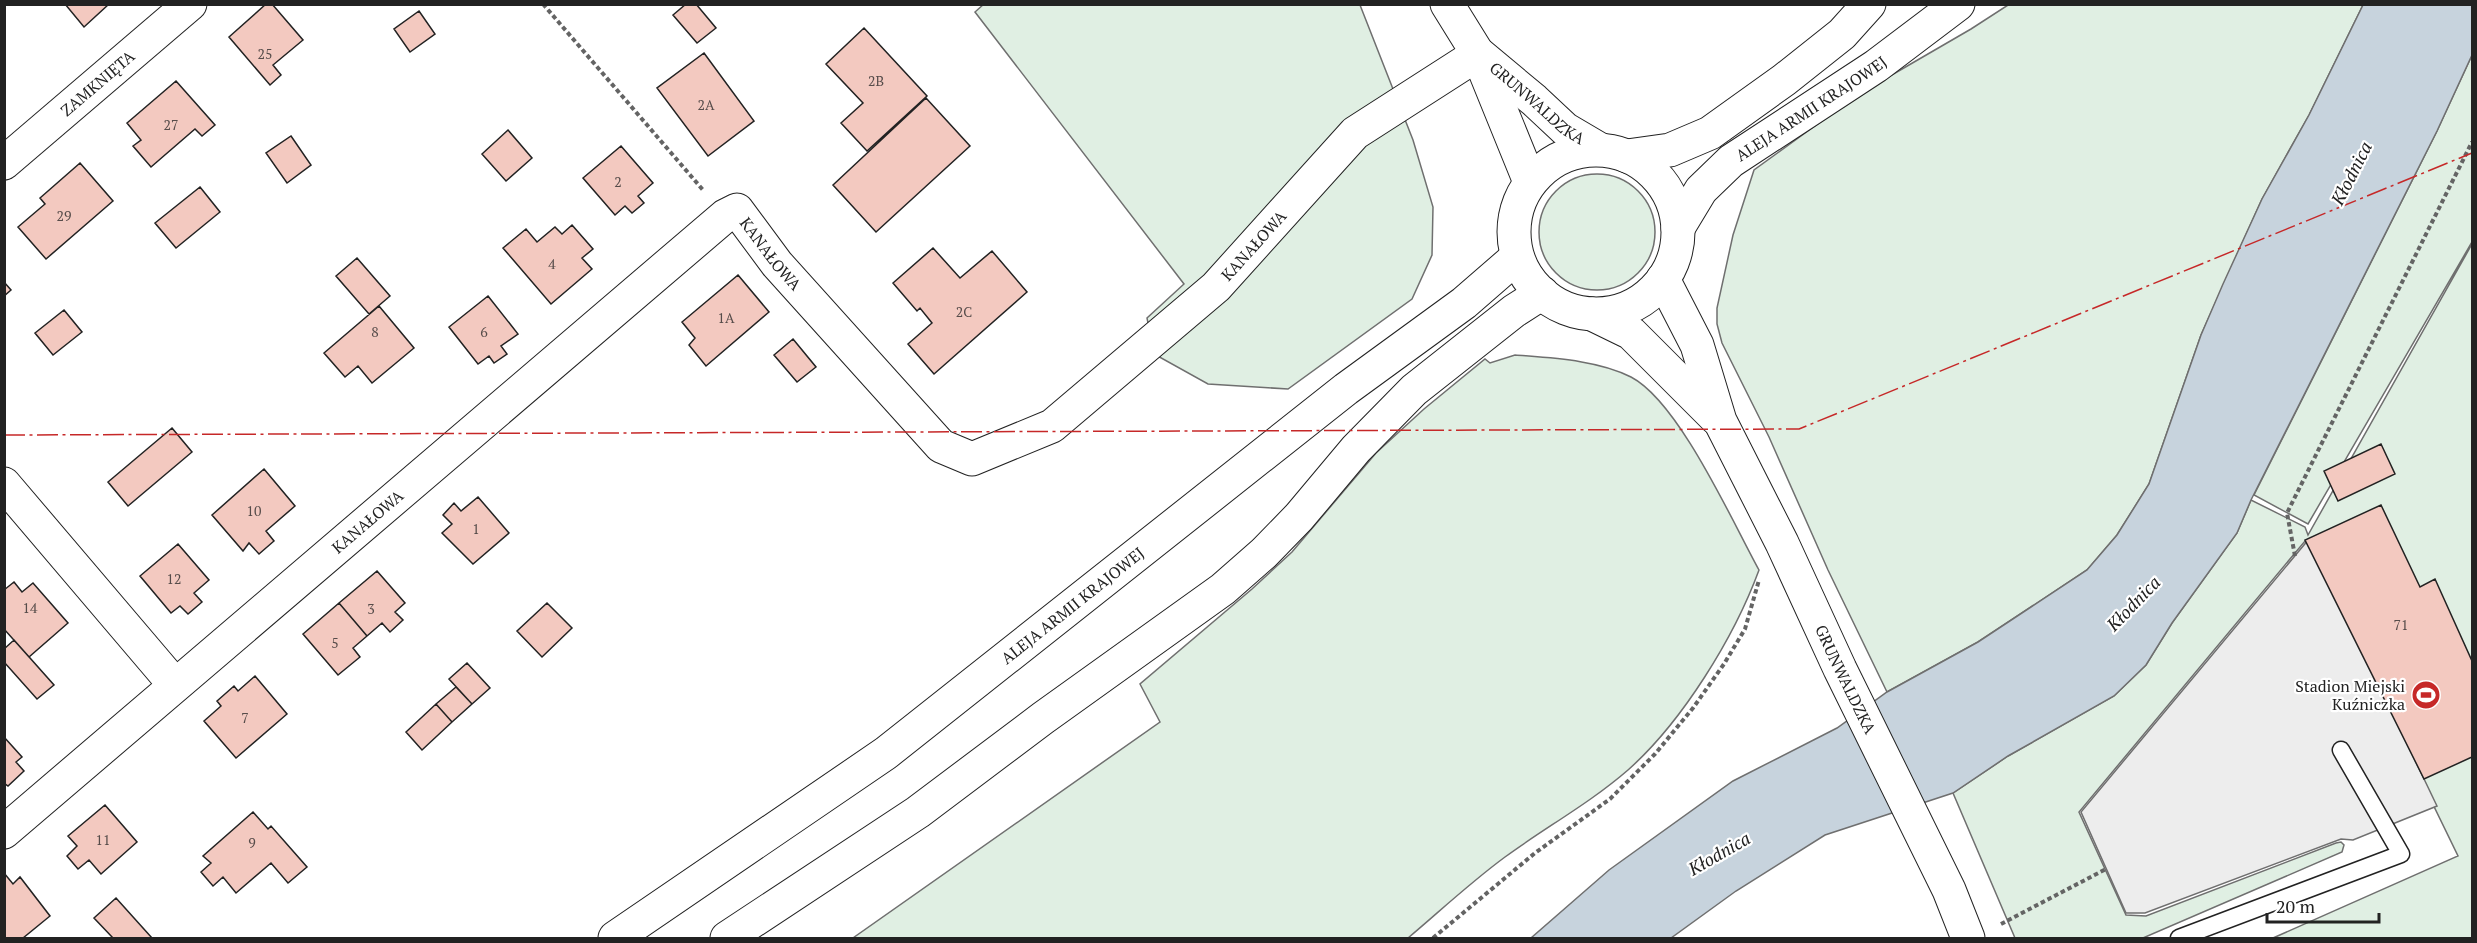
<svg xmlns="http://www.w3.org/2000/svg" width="2477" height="943" font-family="'PT Serif',serif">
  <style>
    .green { fill: #e0efe3; stroke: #6f6f6f; stroke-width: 1.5 }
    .parking { fill: #ededed; stroke: #6f6f6f; stroke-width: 1.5 }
    .water { fill: #c7d3dd; stroke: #6f6f6f; stroke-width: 1.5 }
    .building { fill: #f3c9c0; stroke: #222; stroke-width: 1.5 }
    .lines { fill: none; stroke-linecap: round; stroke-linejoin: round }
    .lane-casing { stroke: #222; stroke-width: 19 }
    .street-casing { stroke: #222; stroke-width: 35 }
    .secondary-casing { stroke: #222; stroke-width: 35 }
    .primary-casing { stroke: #222; stroke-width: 35 }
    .path { stroke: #646464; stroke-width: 4; stroke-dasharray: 4.5 3; stroke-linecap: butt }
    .lane { stroke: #fff; stroke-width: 16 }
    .street { stroke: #fff; stroke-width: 33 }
    .secondary { stroke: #fff; stroke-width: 33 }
    .primary { stroke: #fff; stroke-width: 33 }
    .power { stroke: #c62828; stroke-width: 1.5; stroke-dasharray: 21 4.5 3 4.5; stroke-linecap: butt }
    .labels { text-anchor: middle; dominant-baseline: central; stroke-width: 4.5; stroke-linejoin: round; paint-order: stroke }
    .number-label { font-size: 14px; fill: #564c4a }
    .street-label { font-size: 16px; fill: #222; stroke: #fff }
    .poi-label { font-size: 16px; fill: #222; stroke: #fff; text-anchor: end }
    .water-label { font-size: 18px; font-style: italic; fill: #222; stroke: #fff }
  </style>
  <rect width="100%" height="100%" fill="#fff"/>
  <path class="green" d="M984,4L1360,5L1413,140L1433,207L1432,255L1412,299L1288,389L1208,384L1154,354L1147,318L1184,284L975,12Z
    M2008,5H2363L2309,115L2262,199L2201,335L2149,484L2117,535L2087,570L1978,642L1887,692L1828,570L1769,437L1722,343L1717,324V308L1733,235L1754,170L1859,94L1971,29Z
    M2472,55V242L2308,524L2254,495L2437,131Z
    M1539 232a58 58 0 1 1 116 0a58 58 0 1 1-116 0Z
    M2472,244V938H2273L2458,856L2305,541L2079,812L2126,915L2146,916L2336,843L2341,842L2344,845L2342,852L2143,938H2015L1953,793L2008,756L2114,696L2146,665L2172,623L2237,533L2251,500L2305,527L2308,535Z
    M1515,355C1552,358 1598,360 1631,377C1679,402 1732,521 1759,570C1734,638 1682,722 1628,770C1590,803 1546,827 1505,857C1471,882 1440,911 1408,938H853L1160,722L1140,684L1252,589L1292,552L1376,453L1424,409L1485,359L1490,363Z"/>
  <path class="parking" d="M2309,539L2437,806L2353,840L2341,839L2145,913H2126L2081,812Z"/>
  <path class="water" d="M2363,5H2472V55L2437,131L2251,500L2237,533L2172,623L2146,665L2114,696L2008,756L1953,793L1825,835L1736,891L1671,938H1531L1609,870L1733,781L1837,728L1887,692L1978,642L2087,570L2117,535L2149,484L2201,335L2223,284L2262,199L2309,115Z"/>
  <path class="building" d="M65,4H109L84,27Z
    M266,4H272L303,40L273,65L281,75L270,85L229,37Z
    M686,4H696L716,28L697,43L673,15Z
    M419,11L435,34L410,52L394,29Z
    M864,28L927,96L867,151L841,123L863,103L826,64Z
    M704,53L754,121L708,156L657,88Z
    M176,81L215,125L202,136L195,129L151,167L133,146L141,140L127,123Z
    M926,98L970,146L876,232L833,185Z
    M508,130L532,158L506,181L482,154Z
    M291,136L311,165L287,183L266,153Z
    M621,146L653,183L638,196L644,203L632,213L625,206L615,215L583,178Z
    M80,163L113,201L46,259L18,227L45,204L40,198Z
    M200,187L220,212L176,248L155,223Z
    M572,225L593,249L582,258L592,269L551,304L503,248L526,229L537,242L555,227L562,234Z
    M933,248L960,278L992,251L1027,292L934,374L908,344L932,323L920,308L917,311L893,283Z
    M357,258L390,296L369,314L336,276Z
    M738,275L769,312L706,366L689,345L695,338L682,322Z
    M4,282L11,290L4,296Z
    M488,296L518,334L501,346L507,354L494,363L489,356L478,364L449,327Z
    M379,306L414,348L372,383L358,366L345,377L324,353Z
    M64,310L82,332L53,355L35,333Z
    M793,339L816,367L797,382L774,355Z
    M172,428L192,452L128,506L108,482Z
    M2381,444L2395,474L2338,501L2324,471Z
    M264,469L295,506L266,531L274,541L259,554L249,543L243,551L212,515Z
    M478,497L509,533L473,564L442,533L452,524L443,515L454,503L461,511Z
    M2381,505L2420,587L2435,579L2472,661V757L2424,779L2305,540Z
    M178,544L209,580L194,593L202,602L188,614L180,606L171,613L140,576Z
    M377,571L405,603L395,612L403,620L390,632L382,623L367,636L339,603Z
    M14,582L22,592L33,583L68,623L29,657L4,629V590Z
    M339,603L367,636L353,648L360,657L338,675L303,634Z
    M547,603L572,628L542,657L517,631Z
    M14,640L54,685L37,699L4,662V649Z
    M467,663L490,688L472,704L449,679Z
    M255,676L287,714L236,758L204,721L221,706L217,701L234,686L238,691Z
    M456,687L472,704L452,722L436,704Z
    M436,704L452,722L422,750L406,732Z
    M4,737L22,757L16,762L24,771L8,786L4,783Z
    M105,805L137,842L101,874L89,860L78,869L67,856L77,846L68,836Z
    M253,812L268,829L271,826L307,867L288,883L271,863L236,893L223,877L213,886L201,872L211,863L203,856Z
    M4,873L13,884L20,877L50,916L23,938H4Z
    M116,898L152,938H113L94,918Z"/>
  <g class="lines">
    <g class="lane-casing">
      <path id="lane" d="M2179,938L2401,854L2341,750"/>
    </g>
    <g class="street-casing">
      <g id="street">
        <path d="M1447,4L1478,54L1530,182"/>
        <path id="s1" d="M1480,55L1534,100L1565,129L1599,149"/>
        <path id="s2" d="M4,163L190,4"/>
        <path d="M4,484L175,685"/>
        <path id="s3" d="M4,832L725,216L737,210L777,264L941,446L972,459L1052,426L1216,287L1355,133L1478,54"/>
      </g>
    </g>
    <g class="secondary-casing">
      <g id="secondary">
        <path id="s4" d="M1663,279L1697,345L1720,421L1782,543L1840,669L1949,890L1968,938"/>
        <path d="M1592,314L1631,333L1716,418"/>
      </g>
    </g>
    <g class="primary-casing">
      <g id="primary">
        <circle cx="1596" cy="232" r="82"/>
        <path d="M1627,156L1670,150L1710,133L1784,80L1842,34L1869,4"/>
        <path id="s5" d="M1678,228L1701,190L1731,161L1876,66L1958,4"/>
        <path id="s6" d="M615,938L886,753L1346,389L1464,303L1517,257"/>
        <path d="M727,938L918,812L1043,718L1223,589L1264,553L1299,517L1356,449L1414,390L1514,311L1542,293"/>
      </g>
    </g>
    <path class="path" d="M543,4L703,190
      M2295,556L2287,513L2472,142
      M2001,924L2106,869
      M1433,938L1535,853L1610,799L1655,754L1693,708L1724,664L1745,629L1759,580"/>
    <use href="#lane" class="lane"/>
    <use href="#street" class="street"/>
    <use href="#secondary" class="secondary"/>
    <use href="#primary" class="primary"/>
    <path class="power" d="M4,435L1799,429L2472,153"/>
  </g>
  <defs>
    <g id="stadium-disc" transform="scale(1.5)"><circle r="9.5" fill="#c62828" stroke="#fff"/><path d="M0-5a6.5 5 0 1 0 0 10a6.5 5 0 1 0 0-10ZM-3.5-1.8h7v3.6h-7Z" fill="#fff"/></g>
  </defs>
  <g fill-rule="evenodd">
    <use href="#stadium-disc" x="2426" y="695"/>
  </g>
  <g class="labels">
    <g class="number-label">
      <text x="265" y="53">25</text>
      <text x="876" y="80">2B</text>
      <text x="706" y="104">2A</text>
      <text x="171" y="124">27</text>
      <text x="618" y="181">2</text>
      <text x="64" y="215">29</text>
      <text x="552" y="263">4</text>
      <text x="964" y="311">2C</text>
      <text x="726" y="317">1A</text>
      <text x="375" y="331">8</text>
      <text x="484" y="331">6</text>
      <text x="254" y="510">10</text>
      <text x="476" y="528">1</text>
      <text x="174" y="578">12</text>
      <text x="30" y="607">14</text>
      <text x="371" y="608">3</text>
      <text x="2401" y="624">71</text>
      <text x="335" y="642">5</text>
      <text x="245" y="717">7</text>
      <text x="103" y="839">11</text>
      <text x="252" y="842">9</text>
    </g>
    <g class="street-label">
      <text stroke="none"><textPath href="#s2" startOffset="123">ZAMKNIĘTA</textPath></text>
      <text stroke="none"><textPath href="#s1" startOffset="75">GRUNWALDZKA</textPath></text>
      <text stroke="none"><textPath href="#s5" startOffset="182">ALEJA ARMII KRAJOWEJ</textPath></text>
      <text stroke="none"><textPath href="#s3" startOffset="1665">KANAŁOWA</textPath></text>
      <text stroke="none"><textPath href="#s3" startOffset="1017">KANAŁOWA</textPath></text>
      <text stroke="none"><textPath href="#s3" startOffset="478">KANAŁOWA</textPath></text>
      <text stroke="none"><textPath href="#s6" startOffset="566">ALEJA ARMII KRAJOWEJ</textPath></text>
      <text stroke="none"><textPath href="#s4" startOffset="441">GRUNWALDZKA</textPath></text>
    </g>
    <g class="poi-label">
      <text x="2405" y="686">Stadion Miejski<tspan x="2405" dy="18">Kuźniczka</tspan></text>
    </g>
    <g class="water-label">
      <text transform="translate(2351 173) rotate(-63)">Kłodnica</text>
      <text transform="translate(2133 603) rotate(-46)">Kłodnica</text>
      <text transform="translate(1719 853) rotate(-30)">Kłodnica</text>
    </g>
  </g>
  <rect width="2477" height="943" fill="none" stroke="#222222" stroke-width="12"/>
  <path d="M2267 913v9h112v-9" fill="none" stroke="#222222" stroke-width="3"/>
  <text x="2276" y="913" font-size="18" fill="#222222" stroke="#ffffff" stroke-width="4.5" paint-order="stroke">20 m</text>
</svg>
